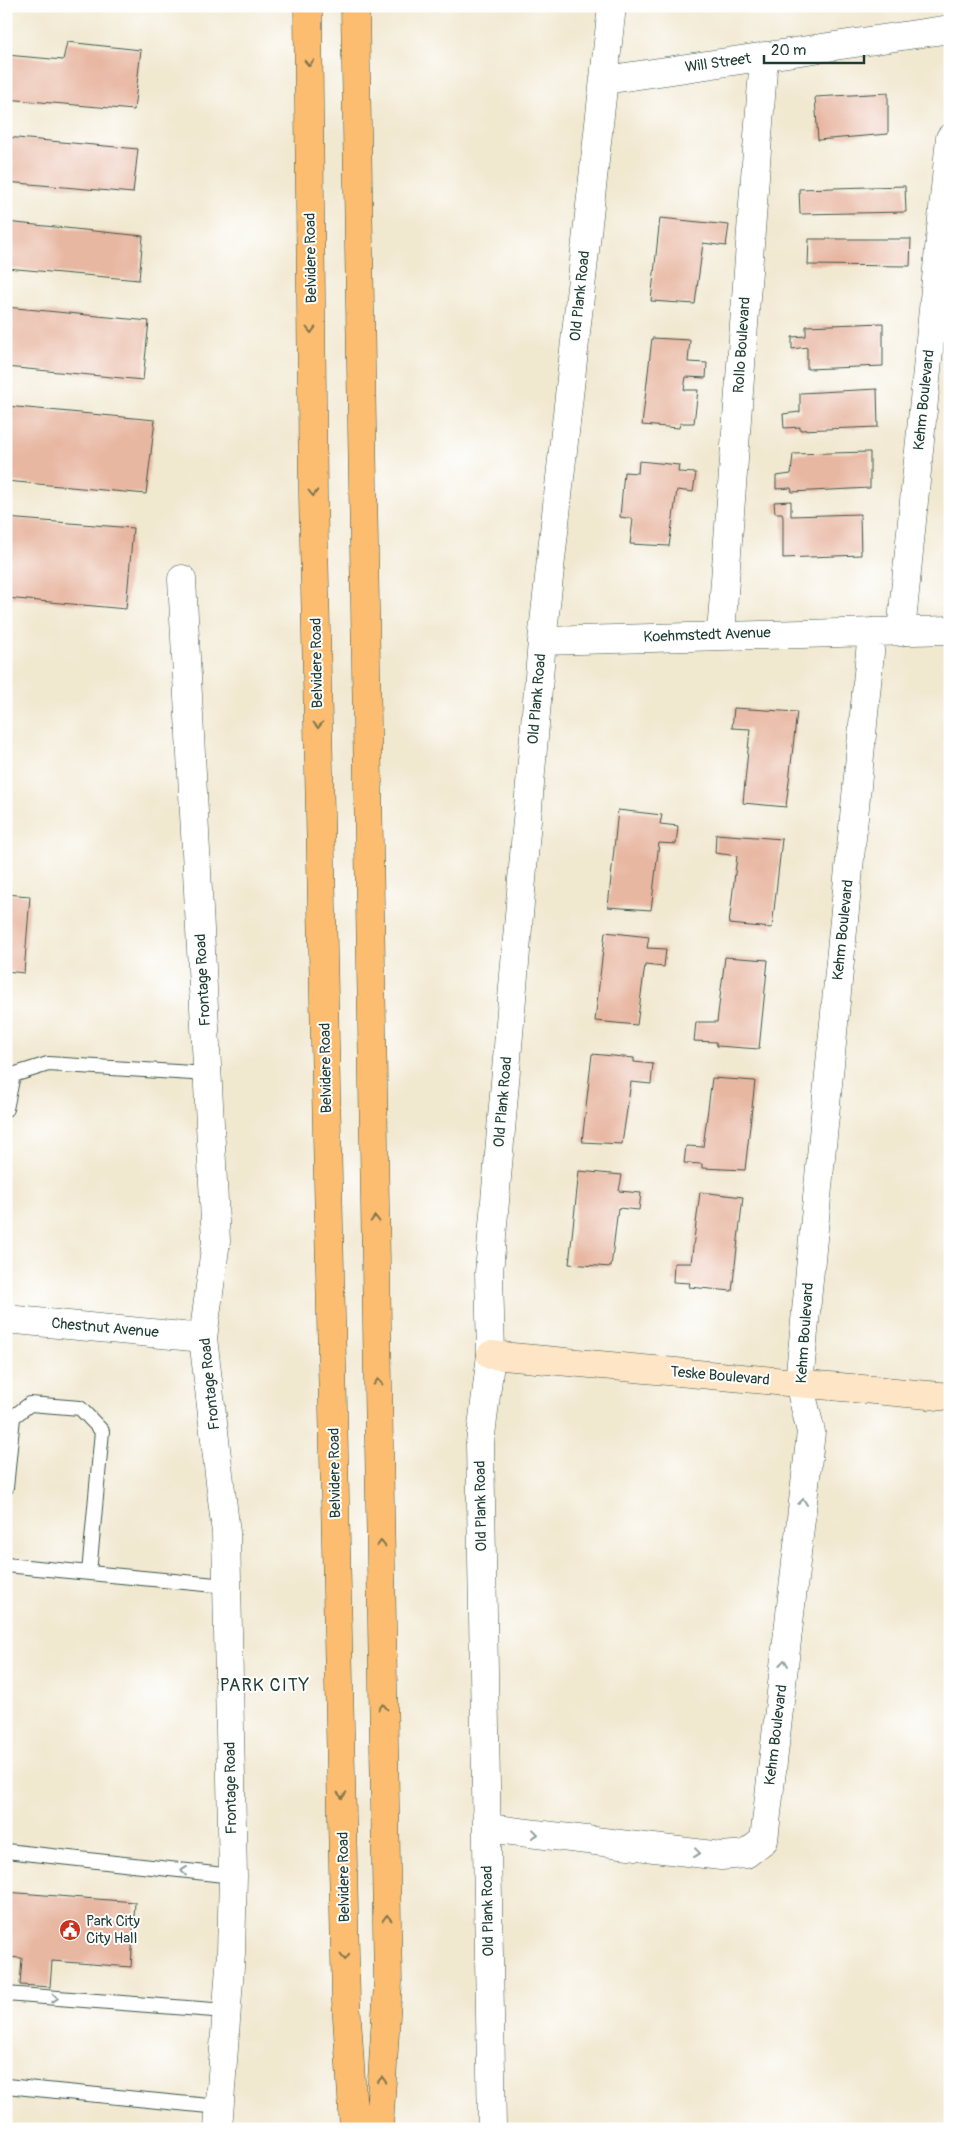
<svg xmlns="http://www.w3.org/2000/svg" width="956" height="2135" font-family="Pangolin,sans-serif">
  <style>
    .building { fill: #e8b7a2 }
    .lines { fill: none; stroke-linecap: round; stroke-linejoin: round }
    .lane-casing { stroke: #3e574b; stroke-width: 16 }
    .street-casing { stroke: #3e574b; stroke-width: 29 }
    .secondary-casing { stroke: #3e574b; stroke-width: 29 }
    .primary-casing { stroke: #3e574b; stroke-width: 29 }
    .lane { stroke: #fff; stroke-width: 14 }
    .street { stroke: #fff; stroke-width: 28 }
    .secondary { stroke: #fee5c5; stroke-width: 28 }
    .primary { stroke: #fcbd6f; stroke-width: 28 }
    .oneway { stroke: #82774f }
    .oneway2 { stroke: #8f9e9a }
    .labels { text-anchor: middle; dominant-baseline: central; stroke-width: 4; stroke-linejoin: round; paint-order: stroke }
    .street-label { font-size: 15px; fill: #1f3d34; stroke: #fff }
    .poi-label { font-size: 15px; fill: #1f3d34; stroke: #fff; text-anchor: start }
    .quarter-label { font-size: 18px; letter-spacing: 1px; fill: #1f3d34; stroke: #fff }
  </style>
  <rect width="100%" height="100%" fill="#fff"/>
  <filter id="ink" filterUnits="userSpaceOnUse"><feTurbulence type="fractalNoise" baseFrequency=".02" numOctaves="2"/><feDisplacementMap in="SourceGraphic" scale="10" xChannelSelector="R" yChannelSelector="G"/><feConvolveMatrix kernelMatrix="1 2 1 2 8 2 1 2 1" color-interpolation-filters="sRGB"/></filter>
  <filter id="wash" filterUnits="userSpaceOnUse"><feTurbulence type="fractalNoise" baseFrequency=".0096" numOctaves="4" result="noise"/><feDisplacementMap in="SourceGraphic" scale="20" xChannelSelector="R" yChannelSelector="G"/><feGaussianBlur stdDeviation="1.12" result="paint"/><feColorMatrix in="noise" values="0 0 0 0 0 0 0 0 0 0 0 0 0 0 0 0 0 1.4 0 .05"/><feComposite in="paint" operator="in"/></filter>
  <g filter="url(#wash)">
    <rect width="100%" height="100%" fill="#f1e8d0"/>
    <g id="blocks">
      <path class="building" d="M67,42L141,50L134,110L6,99V55L63,60Z
        M888,93V134L818,140L815,97Z
        M6,137L138,149L133,193L6,182Z
        M905,186L906,212L800,214L799,189Z
        M660,218L729,225L726,246L703,243L695,304L651,301Z
        M6,222L143,236L139,280L6,268Z
        M809,239H911L910,266L808,265Z
        M6,307L149,321L143,380L6,367Z
        M883,323V366L807,369V347L792,349V337L806,336V326Z
        M652,338L690,340L688,362L707,363L706,378L686,377L684,390H698L694,423H680L679,428L642,425Z
        M877,389L878,427L800,430V427L784,428L783,414L800,412V393Z
        M6,406L155,420L146,494L6,481Z
        M870,452V488L792,492L791,488L776,489V476L791,474L793,454Z
        M639,461L679,465L678,472L696,473L693,492L677,490L669,546L630,544L633,519L620,517L624,472L638,473Z
        M791,501V516L860,514L861,555L783,558V517L782,513H775L774,502Z
        M6,518L133,528L126,609L6,598Z
        M734,708L797,712L786,807L743,803L750,729L732,728Z
        M618,810L662,815L660,824L678,826L676,844L659,843L651,910L608,907Z
        M716,834L782,839L772,928L729,924L737,856L715,853Z
        M6,894L30,896L24,973L6,971Z
        M605,932L649,937L647,948L666,949L664,967L645,965L637,1025L595,1021Z
        M725,957L768,960L759,1049L717,1046L716,1042L694,1041L696,1022H717Z
        M592,1054L634,1058V1062L653,1064L651,1084L631,1082L622,1144L582,1142Z
        M712,1078L755,1081L745,1170L702,1168V1164L684,1163L686,1146L703,1147Z
        M579,1171L622,1175L619,1191L641,1193L639,1210L618,1208L611,1267L569,1264Z
        M700,1192L743,1197L732,1291L689,1287L690,1283L673,1282L674,1263H691Z
        M6,1892L135,1902L131,1967L52,1961L50,1987L20,1985L22,1958L6,1957Z"/>
    </g>
  </g>
  <g filter="url(#ink)">
    <use href="#blocks" fill-opacity="0" stroke="#3e574b" stroke-width="1"/>
    <g class="lines">
      <g class="lane-casing">
        <path id="lane" d="M6,1109L13,1075L48,1064L208,1074
          M6,1488L13,1417L30,1404L80,1408L102,1431L89,1573
          M6,1565L226,1586
          M6,1851L233,1876
          M6,1994L226,2011
          M6,2086L219,2107"/>
      </g>
      <g class="street-casing">
        <path id="street" d="M605,80L950,29
          M182,579L216,1241L203,1338L226,1533L233,1876L231,1953L218,2129
          M901,632L950,138
          M721,634L764,56
          M542,641L950,630
          M6,1319L203,1338
          M487,1828L721,1856L746,1854L764,1840L811,1432L799,1383L872,632
          M492,2129L480,1443L491,1355L489,1273L542,641L612,6"/>
      </g>
      <g class="secondary-casing">
        <path id="secondary" d="M491,1355L950,1397"/>
      </g>
      <g class="primary-casing">
        <path id="primary" d="M308,6L313,495L346,2001L354,2129
          M355,6L388,1983L379,2129"/>
      </g>
      <use href="#lane" class="lane"/>
      <use href="#street" class="street"/>
      <use href="#secondary" class="secondary"/>
      <use href="#primary" class="primary"/>
    </g>
    <defs><path id="oneway-chevron" d="M-2-3.5L2.5 0L-2 3.5" fill="none" stroke-width="1.6" stroke-linecap="round" stroke-linejoin="round" transform="scale(1.25)"/></defs>
    <g class="oneway">
      <use href="#oneway-chevron" transform="translate(309 63) rotate(89)"/>
      <use href="#oneway-chevron" transform="translate(311 330) rotate(89)"/>
      <use href="#oneway-chevron" transform="translate(313 493) rotate(89)"/>
      <use href="#oneway-chevron" transform="translate(318 725) rotate(89)"/>
      <use href="#oneway-chevron" transform="translate(375 1219) rotate(-91)"/>
      <use href="#oneway-chevron" transform="translate(378 1382) rotate(-91)"/>
      <use href="#oneway-chevron" transform="translate(381 1544) rotate(-91)"/>
      <use href="#oneway-chevron" transform="translate(383 1707) rotate(-91)"/>
      <use href="#oneway-chevron" transform="translate(342 1795) rotate(89)"/>
      <use href="#oneway-chevron" transform="translate(387 1918) rotate(-91)"/>
      <use href="#oneway-chevron" transform="translate(345 1957) rotate(89)"/>
      <use href="#oneway-chevron" transform="translate(382 2080) rotate(-87)"/>
    </g>
    <g class="oneway2">
      <use href="#oneway-chevron" transform="translate(803 1502) rotate(-83)"/>
      <use href="#oneway-chevron" transform="translate(784 1663) rotate(-83)"/>
      <use href="#oneway-chevron" transform="translate(535 1834) rotate(7)"/>
      <use href="#oneway-chevron" transform="translate(697 1853) rotate(7)"/>
      <use href="#oneway-chevron" transform="translate(184 1871) rotate(-173)"/>
      <use href="#oneway-chevron" transform="translate(55 1998) rotate(4)"/>
    </g>
  </g>
  <defs>
    <g id="civic-disc" transform="scale(1.125)"><circle r="9.5" fill="#c8321e" stroke="#fff"/><path d="M-.6-6.5H3V-4.5H.6V-3L4-1V1h2V6H-6V1h2V-1L-.6-3ZM-1.2 2.5V6h2.4V2.5Z" fill="#fff"/></g>
  </defs>
  <g fill-rule="evenodd">
    <use href="#civic-disc" x="70" y="1930"/>
  </g>
  <g class="labels">
    <g class="street-label">
      <text transform="translate(718 63) rotate(-8)">Will Street</text>
      <text transform="translate(311 258) rotate(-91)">Belvidere Road</text>
      <text transform="translate(580 296) rotate(-84)">Old Plank Road</text>
      <text transform="translate(742 345) rotate(-86)">Rollo Boulevard</text>
      <text transform="translate(924 400) rotate(-84)">Kehm Boulevard</text>
      <text transform="translate(707 635) rotate(-2)">Koehmstedt Avenue</text>
      <text transform="translate(317 663) rotate(-91)">Belvidere Road</text>
      <text transform="translate(537 699) rotate(-85)">Old Plank Road</text>
      <text transform="translate(843 930) rotate(-84)">Kehm Boulevard</text>
      <text transform="translate(203 980) rotate(-93)">Frontage Road</text>
      <text transform="translate(326 1068) rotate(-91)">Belvidere Road</text>
      <text transform="translate(503 1102) rotate(-85)">Old Plank Road</text>
      <text transform="translate(105 1328) rotate(5)">Chestnut Avenue</text>
      <text transform="translate(805 1333) rotate(-86)">Kehm Boulevard</text>
      <text transform="translate(720 1376) rotate(5)">Teske Boulevard</text>
      <text transform="translate(210 1384) rotate(-96)">Frontage Road</text>
      <text transform="translate(335 1473) rotate(-91)">Belvidere Road</text>
      <text transform="translate(481 1506) rotate(-91)">Old Plank Road</text>
      <text transform="translate(776 1735) rotate(-83)">Kehm Boulevard</text>
      <text transform="translate(231 1788) rotate(-91)">Frontage Road</text>
      <text transform="translate(344 1877) rotate(-91)">Belvidere Road</text>
      <text transform="translate(488 1911) rotate(-91)">Old Plank Road</text>
    </g>
    <g class="poi-label">
      <text x="86" y="1921">Park City<tspan x="86" dy="17">City Hall</tspan></text>
    </g>
    <g class="quarter-label">
      <text x="265" y="1685">PARK CITY</text>
    </g>
  </g>
  <rect width="956" height="2135" fill="none" stroke="#fff" stroke-width="25"/>
  <path d="M764 55v8h100v-8" fill="none" stroke="#1f3d34" stroke-width="2.5"/>
  <text x="771" y="55" font-size="15" fill="#1f3d34" stroke="#ffffff" stroke-width="4" paint-order="stroke">20 m</text>
</svg>
